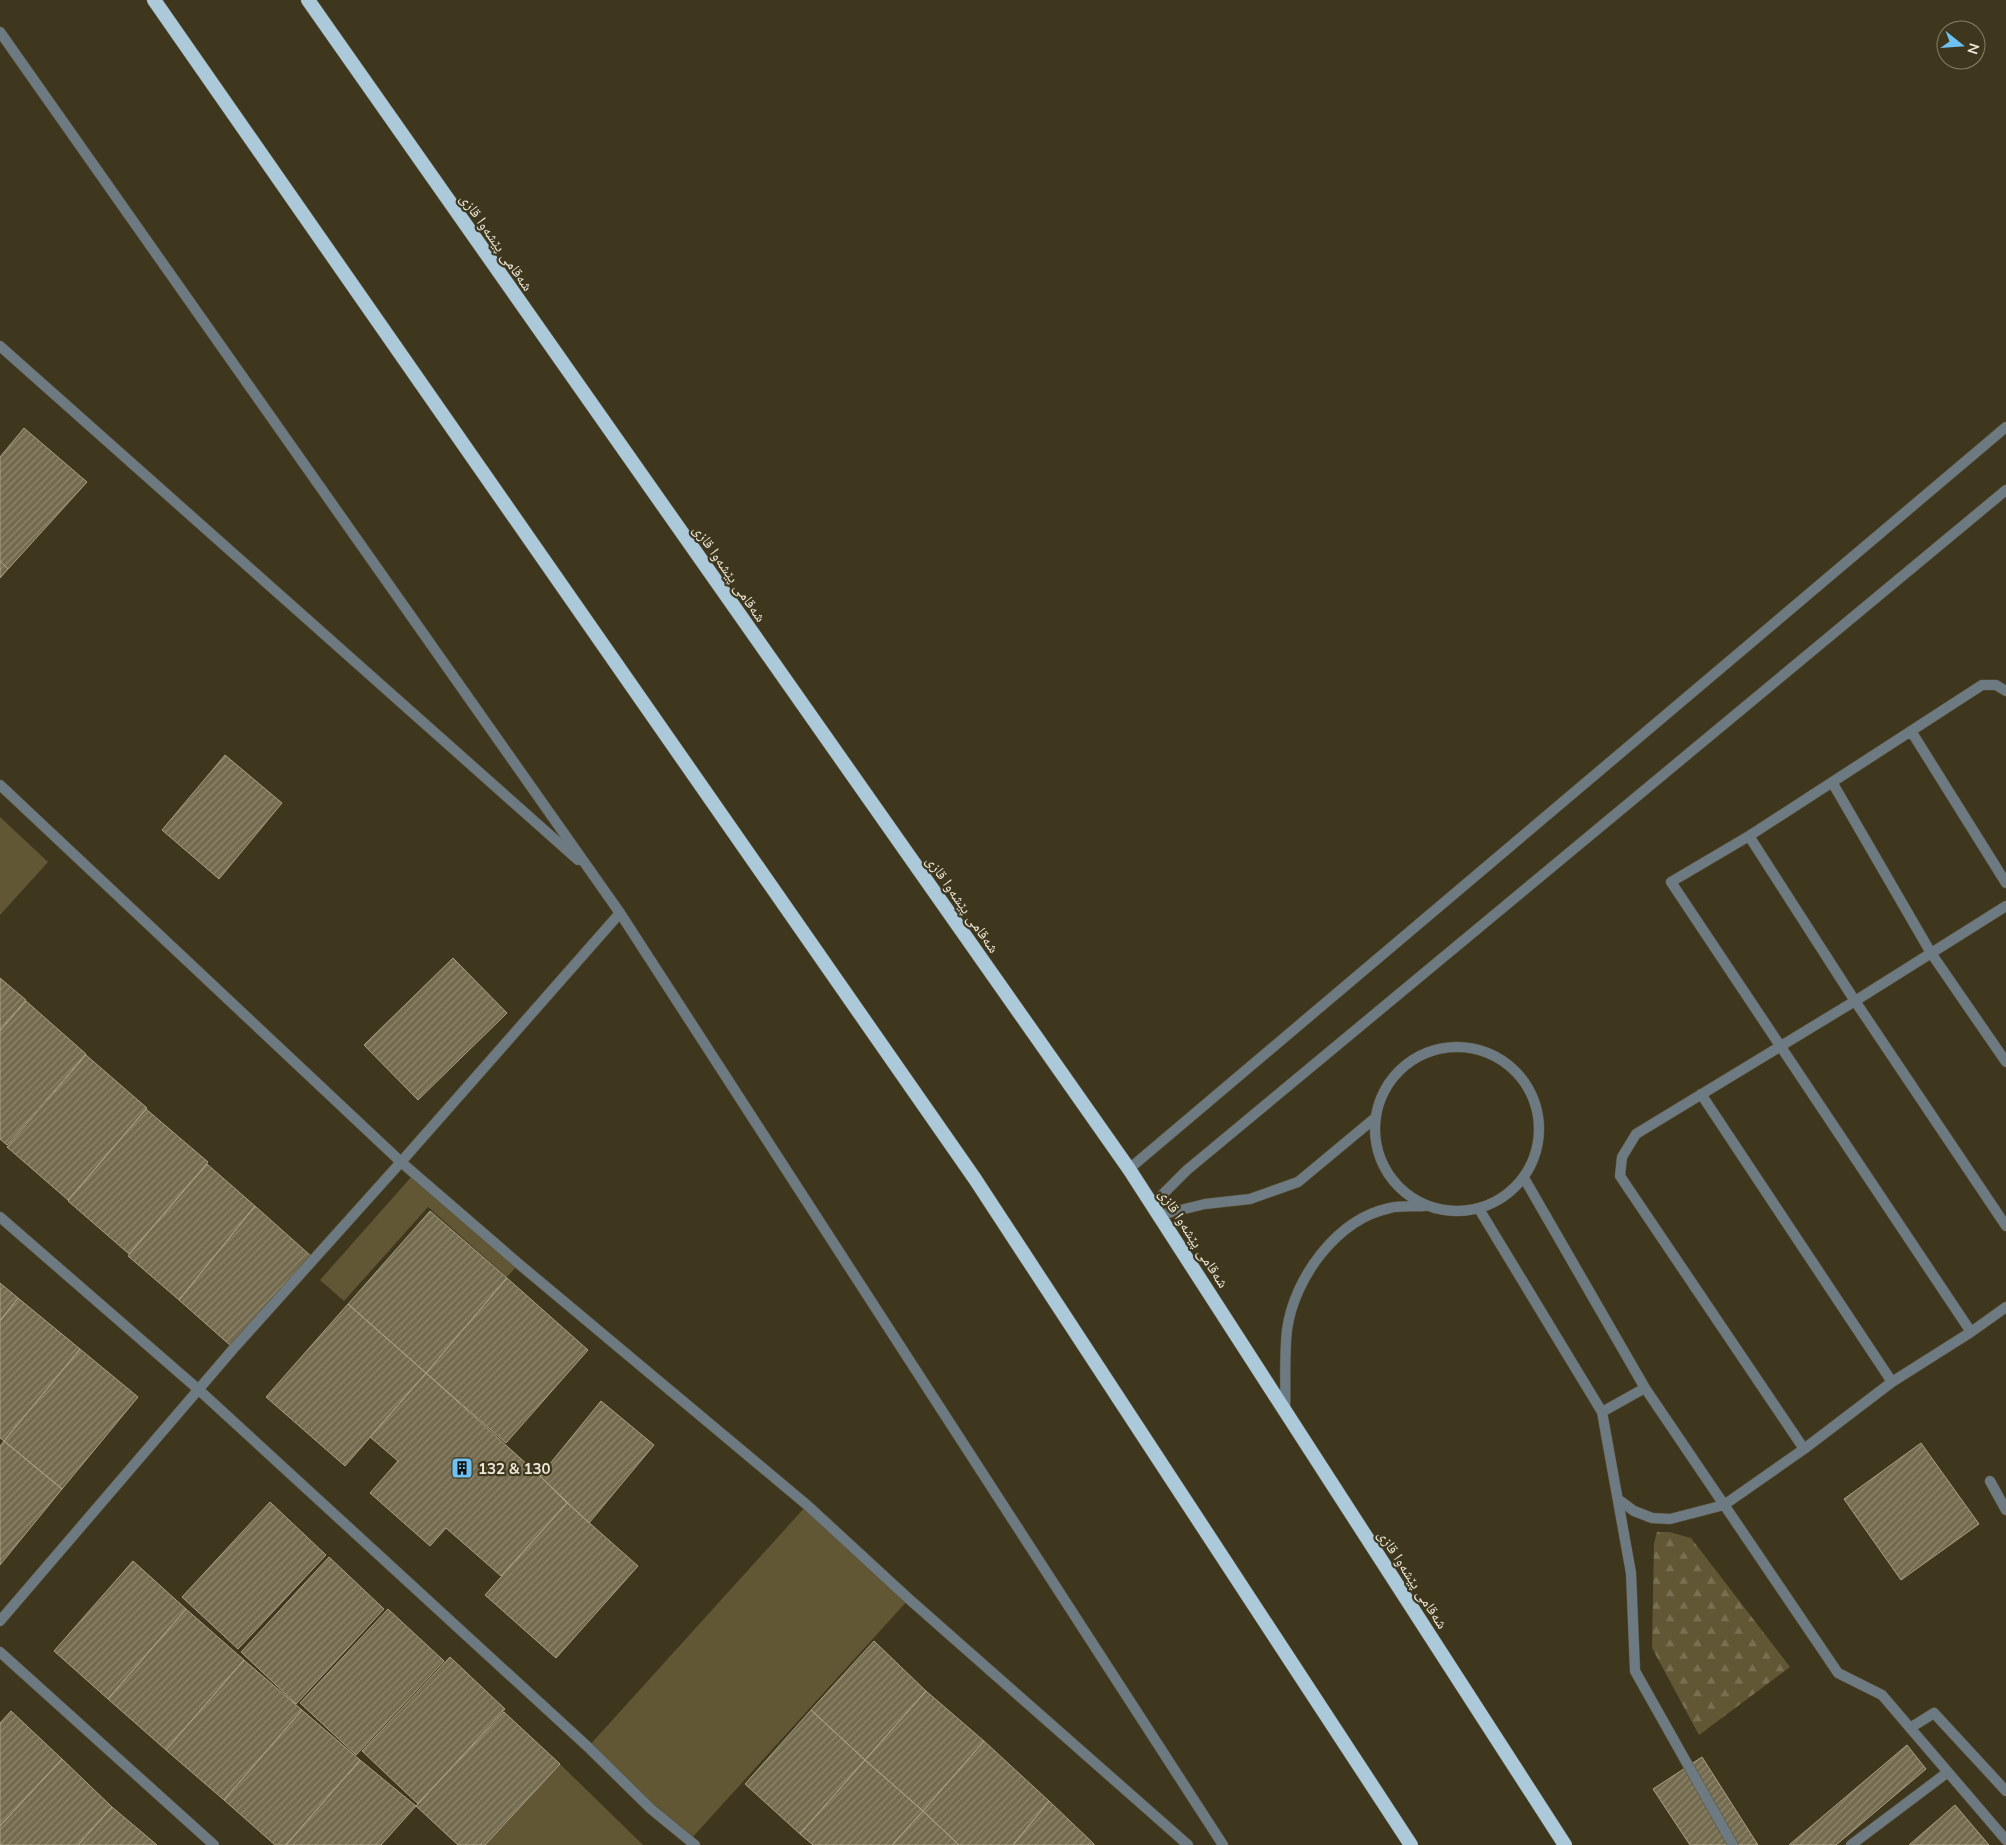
<svg xmlns="http://www.w3.org/2000/svg" width="2006" height="1845" font-family="Mulish,'Noto Naskh Arabic',sans-serif">
  <style>
    .grass { fill: #625734 }
    .forest { fill: url(#forest-firs) }
    .building { fill: url(#building-hatch); stroke: #aaa083 }
    .lines { fill: none; stroke-linecap: round; stroke-linejoin: round }
    .service-casing { stroke: #5b533b; stroke-width: 11 }
    .minor-casing { stroke: #5b533b; stroke-width: 11 }
    .trunk-casing { stroke: #5b533b; stroke-width: 15 }
    .service { stroke: #6e7a82; stroke-width: 10 }
    .minor { stroke: #6e7a82; stroke-width: 10 }
    .trunk { stroke: #acc9da; stroke-width: 14 }
    .labels { text-anchor: middle; dominant-baseline: central; stroke-width: 4.5; stroke-linejoin: round; paint-order: stroke }
    .street-label { font-size: 15px; fill: #ede8d9; stroke: #3f371d }
    .poi-label { font-size: 15px; font-weight: bold; fill: #ede8d9; stroke: #3f371d; text-anchor: start }
  </style>
  <defs>
    <pattern id="forest-firs" width="22" height="20" patternUnits="userSpaceOnUse" patternTransform="scale(1.25)"><rect width="22" height="20" fill="#625734"/><path d="M5 1l3.5 6h-7zM16 11l3.5 6h-7z" fill="#796f51"/></pattern>
    <pattern id="building-hatch" width="6" height="6" patternUnits="userSpaceOnUse" patternTransform="scale(1.25)"><rect width="6" height="6" fill="#746b4f"/><path d="M-1 1l2-2M0 6l6-6M5 7l2-2" fill="none" stroke="#8f8770"/></pattern>
  </defs>
  <rect width="100%" height="100%" fill="#3f371d"/>
  <path class="grass" d="M0,817L48,862L0,915Z
    M413,1175L516,1267L507,1277L428,1207L344,1301L320,1280Z
    M807,1505L909,1599L690,1840L588,1747Z
    M560,1764L643,1845H485Z"/>
  <path class="forest" d="M1657,1532H1669L1691,1538L1790,1667L1699,1735L1652,1648L1654,1543Z"/>
  <path class="building" d="M24,428L87,482L8,569L0,561V457Z
    M0,561L8,569L0,578Z
    M225,755L282,803L219,879L162,830Z
    M453,958L507,1013L418,1100L364,1045Z
    M0,978L26,1000L0,1030Z
    M26,1001L86,1054L7,1145L0,1139V1031Z
    M86,1055L147,1108L68,1200L7,1147Z
    M146,1109L208,1162L129,1254L68,1201Z
    M207,1164L255,1206L179,1300L128,1256Z
    M255,1206L311,1256L231,1346L179,1300Z
    M430,1211L507,1278L426,1373L348,1304Z
    M507,1278L588,1350L506,1443L426,1373Z
    M0,1283L18,1298L0,1321Z
    M18,1298L80,1349L4,1441L0,1438V1321Z
    M348,1304L426,1373L345,1466L266,1397Z
    M80,1349L138,1397L62,1489L4,1441Z
    M426,1373L540,1476L567,1503L501,1576L446,1528L430,1546L370,1493L398,1461L370,1437Z
    M601,1401L654,1445L589,1523L540,1476Z
    M4,1441L62,1489L0,1565V1446Z
    M1921,1443L1979,1524L1901,1580L1844,1499Z
    M270,1502L326,1555L238,1649L182,1597Z
    M567,1503L638,1566L556,1658L485,1595Z
    M329,1557L384,1609L296,1704L241,1652Z
    M133,1561L186,1609L108,1699L54,1651Z
    M186,1609L244,1660L166,1750L108,1699Z
    M388,1609L444,1661L356,1755L300,1703Z
    M874,1641L926,1691L865,1760L811,1710Z
    M450,1657L505,1709L418,1804L362,1751Z
    M244,1660L302,1710L224,1800L166,1750Z
    M926,1691L984,1741L923,1811L865,1760Z
    M302,1710L360,1760L286,1845H275L224,1800Z
    M811,1710L865,1760L800,1834L745,1784Z
    M11,1711L62,1759L0,1826V1723Z
    M504,1712L560,1764L485,1845H458L416,1806Z
    M984,1741L1049,1801L1013,1845H959L923,1811Z
    M1907,1745L1926,1769L1836,1845H1789Z
    M1702,1757L1758,1845H1690L1653,1789Z
    M62,1759L112,1807L78,1845H0V1826Z
    M360,1760L416,1806L381,1845H286Z
    M865,1760L923,1811L892,1845H813L800,1834Z
    M1049,1801L1094,1844V1845H1013Z
    M1955,1805L1989,1845H1909Z
    M112,1807L157,1845H78Z
    M923,1811L959,1845H892Z"/>
  <g class="lines">
    <g class="service-casing">
      <path id="service" d="M1911,731L2006,883
        M1832,782L1931,953L2006,1062
        M1749,836L1855,1001L2006,1226
        M1375 1129a82 82 0 1 1 164 0a82 82 0 1 1-164 0Z
        M1701,1094L1892,1382
        M1524,1178L1645,1388L1602,1412
        M1479,1209L1602,1412L1631,1573L1635,1671L1733,1845
        M1160,1215L1205,1204L1250,1199L1298,1182L1375,1118
        M1971,1332L1671,882L1749,836L1982,685H1996L2006,691
        M1645,1388L1838,1673L1882,1695L2006,1840
        M1285,1410C1286,1384 1284,1356 1287,1330C1294,1278 1337,1219 1390,1208C1401,1205 1414,1207 1425,1206
        M1804,1449L1620,1176L1622,1157L1636,1134L1855,1001L2006,906
        M1990,1481L2006,1510
        M1619,1500L1634,1511L1652,1518L1670,1519L1724,1505L1804,1449L1892,1382L1971,1332L2006,1307
        M1910,1728L1934,1713L2006,1791
        M1851,1845L1948,1772"/>
    </g>
    <g class="minor-casing">
      <path id="minor" d="M0,32L620,913L1223,1845
        M0,346L578,860
        M0,785L401,1162L519,1264L807,1505L909,1599L1188,1845
        M1129,1169L2006,427
        M1153,1204L1187,1170L2006,490
        M0,1217L199,1390L588,1747L651,1809L695,1845
        M0,1621L234,1348L401,1162L620,913
        M0,1652L214,1845"/>
    </g>
    <g class="trunk-casing">
      <path id="trunk" d="M154,0L975,1179L1411,1845
        M308,0L1129,1169L1565,1845"/>
    </g>
    <use href="#service" class="service"/>
    <use href="#minor" class="minor"/>
    <use href="#trunk" class="trunk"/>
  </g>
  <defs>
    <g id="building-square" transform="scale(1.125)"><rect x="-9" y="-9" width="18" height="18" rx="4" fill="#6dc2f3" stroke="#3f371d"/><path d="M-4-6H4V6H1V3H-1V6H-4ZM-2.5-4.3h1.7v1.8h-1.7ZM.8-4.3h1.7v1.8H.8ZM-2.5-1h1.7V.8h-1.7ZM.8-1h1.7V.8H.8Z" fill="#111"/></g>
  </defs>
  <g fill-rule="evenodd">
    <use href="#building-square" x="462" y="1468"/>
  </g>
  <g class="labels">
    <g class="street-label">
      <text transform="translate(497 242) rotate(55)">شەقامی پێشەوا قازی</text>
      <text transform="translate(730 573) rotate(55)">شەقامی پێشەوا قازی</text>
      <text transform="translate(963 904) rotate(55)">شەقامی پێشەوا قازی</text>
      <text transform="translate(1194 1238) rotate(57)">شەقامی پێشەوا قازی</text>
      <text transform="translate(1413 1579) rotate(57)">شەقامی پێشەوا قازی</text>
    </g>
    <g class="poi-label">
      <text x="478" y="1468">132 &amp; 130</text>
    </g>
  </g>
  <g transform="translate(1961 45) rotate(107)"><circle r="24" fill="#3f371d" stroke="#857e68"/>
  <path d="M0-4L9 19L0 12L-9 19Z" fill="#6dc2f3"/>
  <text y="-8" font-size="14" font-weight="bold" text-anchor="middle" fill="#ede8d9">N</text>
  </g>
</svg>
